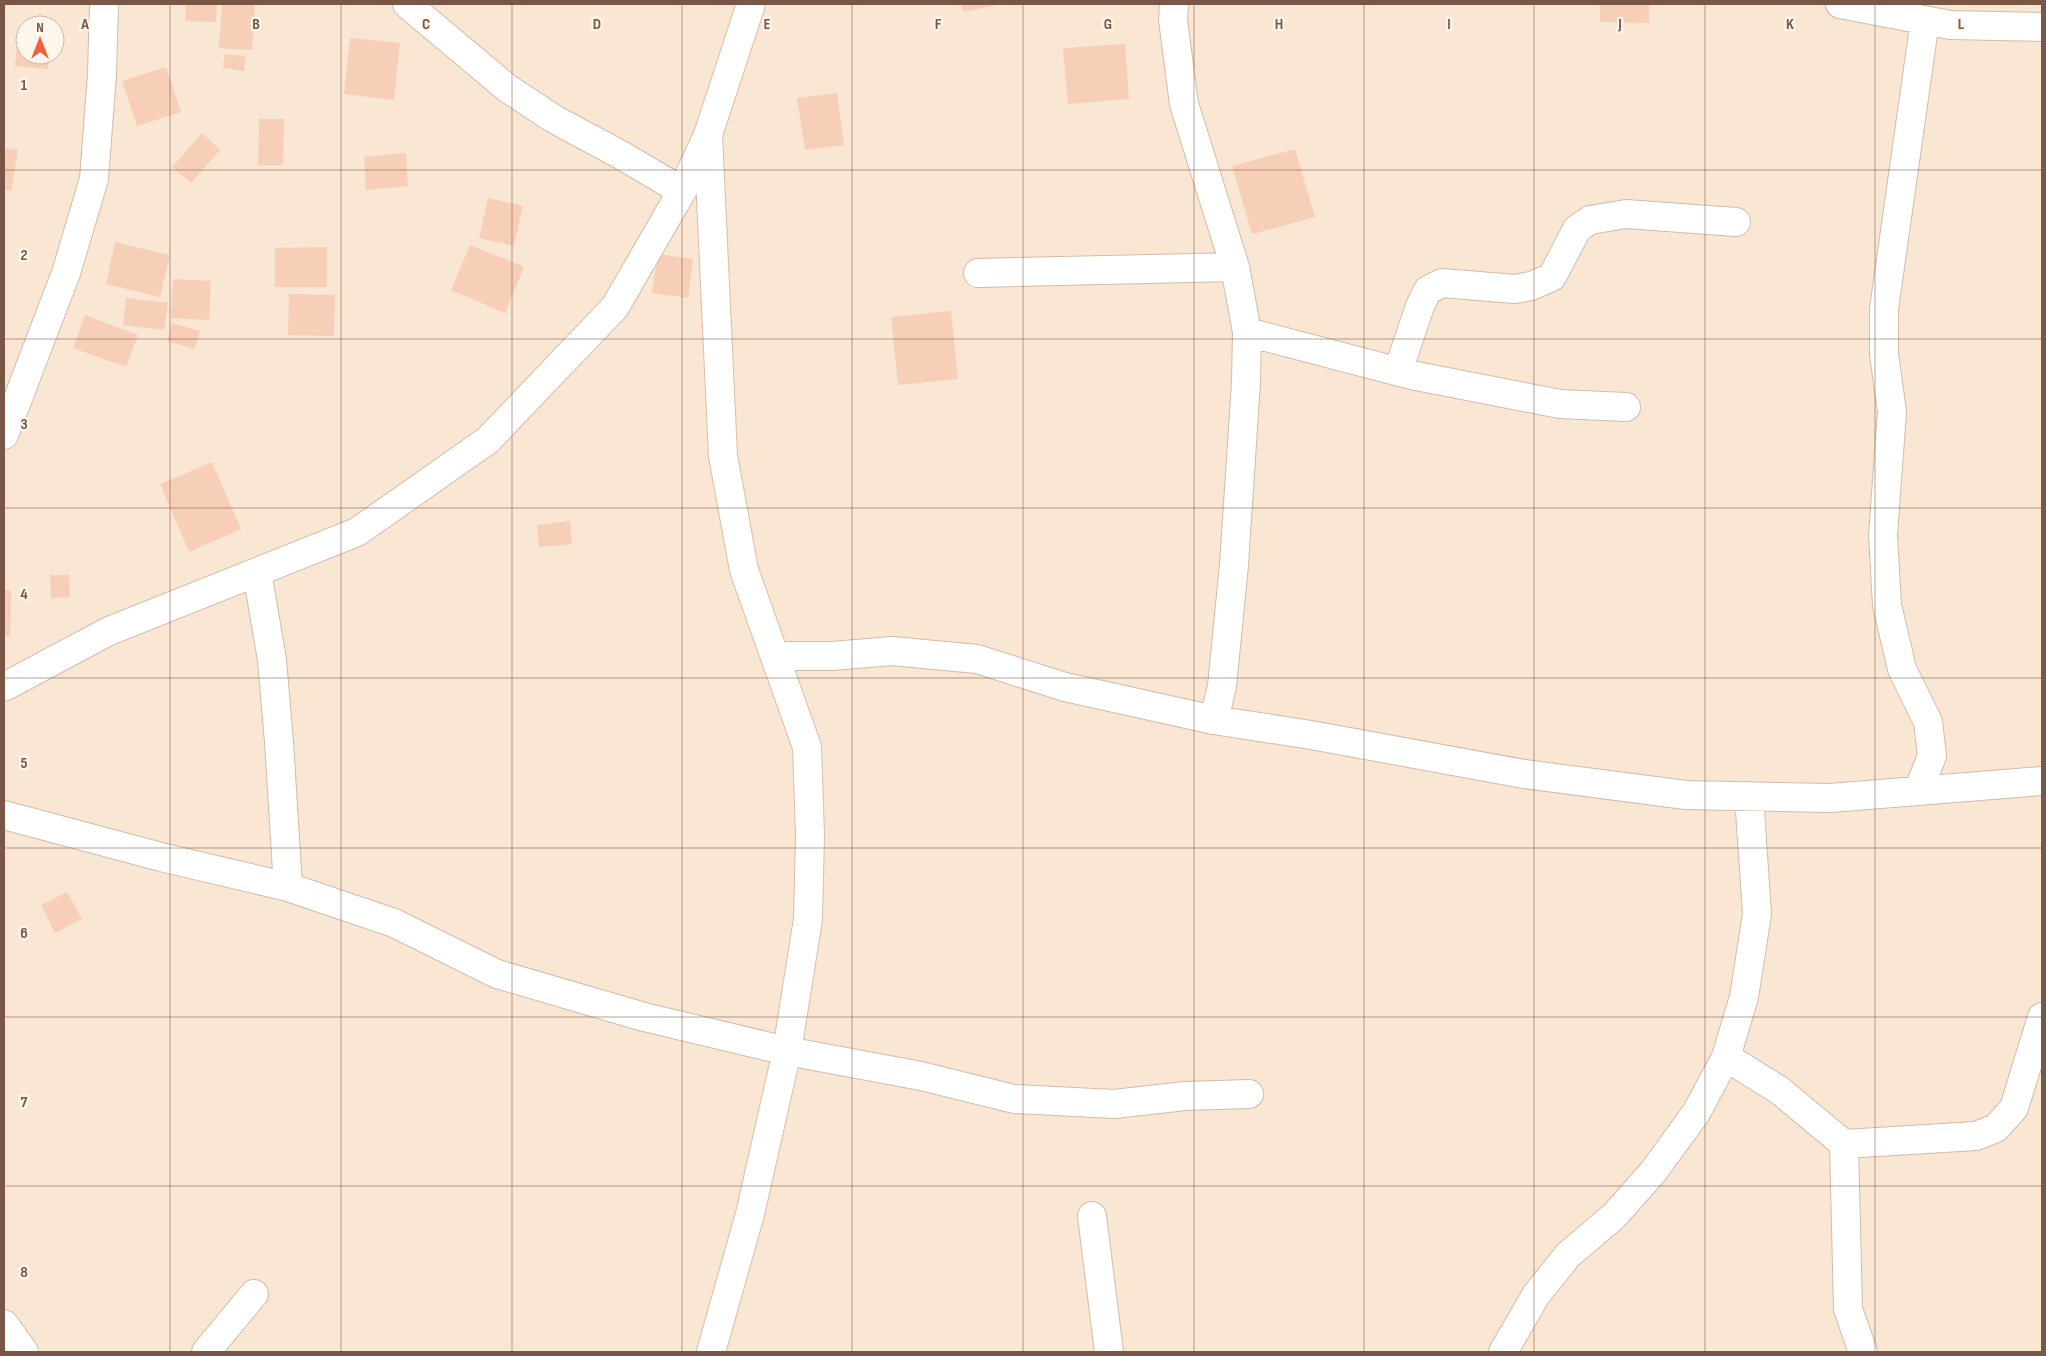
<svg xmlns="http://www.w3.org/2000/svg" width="2046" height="1356" font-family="'Sofia Sans Condensed',sans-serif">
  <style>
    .residential { fill: #f9e7d3; fill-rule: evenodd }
    .building { fill: #f7ceb7 }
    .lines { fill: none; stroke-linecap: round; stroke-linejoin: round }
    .street-casing { stroke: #d3bbaa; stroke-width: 30 }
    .secondary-casing { stroke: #dabda9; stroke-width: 30 }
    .street { stroke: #fff; stroke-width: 28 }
    .secondary { stroke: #fff; stroke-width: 28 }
    .grid { fill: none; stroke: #795646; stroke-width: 1; stroke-opacity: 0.55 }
    .grid-label { font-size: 16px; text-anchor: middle; font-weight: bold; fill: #795646; stroke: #fff6eb; stroke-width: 4.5; stroke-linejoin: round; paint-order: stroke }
  </style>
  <rect width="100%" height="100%" fill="#fef3e3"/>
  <path class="residential" d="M4,4H2042V1352H4ZM25,25H55V55H25Z"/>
  <path class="building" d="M186,4H217L216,22L185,21Z
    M222,4H255L252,50L219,48Z
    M961,4H997V5L963,12Z
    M1600,4H1649V23L1600,22Z
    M350,38L400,43L394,100L344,94Z
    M1125,44L1129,99L1068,104L1063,48Z
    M17,46L25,47V55H49L48,69L15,66Z
    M225,54L246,56L244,71L223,68Z
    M166,67L181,112L137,126L122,81Z
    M837,93L844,145L805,150L797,98Z
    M259,119H284L283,165H258Z
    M202,133L220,150L191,183L172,167Z
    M4,148L18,150L11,191L4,189Z
    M1295,149L1315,217L1252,234L1232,166Z
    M406,153L408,186L366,190L364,157Z
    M488,198L523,206L514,246L479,238Z
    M115,242L170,255L160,297L106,284Z
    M470,245L524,267L505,313L451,290Z
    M327,247V287H275V248Z
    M658,254L693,259L688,298L652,293Z
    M173,279L211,281L209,320L171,318Z
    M289,294L335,295L334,336L288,335Z
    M126,298L168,303L164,330L123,325Z
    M951,311L958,379L898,385L891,317Z
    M85,315L138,335L126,367L73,348Z
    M172,323L200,331L195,349L167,341Z
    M212,462L241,529L189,552L160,484Z
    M570,521L572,544L539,547L537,525Z
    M50,575H69L70,597L51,598Z
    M4,590L11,591L10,636H4Z
    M67,892L82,919L55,933L41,905Z"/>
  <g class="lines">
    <g class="street-casing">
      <path id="street" d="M407,4L507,88L554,119L621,155L682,191
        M1174,4L1173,20L1184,104L1235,267L1247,332L1246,382L1234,565L1222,686L1214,720
        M1840,4L1950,25L2042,27
        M978,273L1235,267
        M1247,332L1411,375L1560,404L1626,407
        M1398,371L1420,306L1428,290L1442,283L1515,289L1531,286L1552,277L1577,229L1590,220L1626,214L1736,222
        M4,435L66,273L94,179L102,74L104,4
        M257,572L272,660L279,742L288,887
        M775,656H832L892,651L977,659L1065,687L1214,720L1311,735L1524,774L1686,795L1830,798L2042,781
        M4,687L109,631L357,532L488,440L615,307L682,191L708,135
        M1918,791L1932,756L1928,722L1902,669L1887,605L1883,535L1892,412L1884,354V309L1925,20
        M4,815L161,857L288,887L394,923L497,974L644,1017L787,1051L921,1076L1014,1099L1114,1104L1185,1096L1249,1094
        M1726,1057L1779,1090L1844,1144L1976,1136L1996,1128L2014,1108L2042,1017
        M1844,1144L1848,1309L1863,1352
        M1092,1216L1109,1352
        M4,1324L24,1352
        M206,1352L254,1294
        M1503,1352L1536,1295L1568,1255L1614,1216L1653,1172L1696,1113L1726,1057L1744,997L1757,914L1749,796"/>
    </g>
    <g class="secondary-casing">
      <path id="secondary" d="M711,1352L750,1214L787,1051L808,919L810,835L807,747L744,570L723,456L708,135L751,4"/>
    </g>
    <use href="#street" class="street"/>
    <use href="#secondary" class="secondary"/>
  </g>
  <path class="grid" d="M170,4V1352M341,4V1352M512,4V1352M682,4V1352M852,4V1352M1023,4V1352M1194,4V1352M1364,4V1352M1534,4V1352M1705,4V1352M1875,4V1352M4,170H2042M4,339H2042M4,508H2042M4,678H2042M4,848H2042M4,1017H2042M4,1186H2042"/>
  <g class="grid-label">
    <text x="85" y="29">A</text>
    <text x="256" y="29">B</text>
    <text x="426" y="29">C</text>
    <text x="597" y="29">D</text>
    <text x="767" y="29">E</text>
    <text x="938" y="29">F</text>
    <text x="1108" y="29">G</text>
    <text x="1279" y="29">H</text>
    <text x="1449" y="29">I</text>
    <text x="1620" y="29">J</text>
    <text x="1790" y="29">K</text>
    <text x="1961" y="29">L</text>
    <text x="24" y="90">1</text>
    <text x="24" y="260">2</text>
    <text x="24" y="429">3</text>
    <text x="24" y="599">4</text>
    <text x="24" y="768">5</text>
    <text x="24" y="938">6</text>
    <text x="24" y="1107">7</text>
    <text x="24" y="1277">8</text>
  </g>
  <rect width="2046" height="1356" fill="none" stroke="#795646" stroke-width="10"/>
  <g transform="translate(40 40)"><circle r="24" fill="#fff6eb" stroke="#c9b6a9"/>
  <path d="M0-4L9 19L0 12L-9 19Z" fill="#f55e3b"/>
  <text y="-8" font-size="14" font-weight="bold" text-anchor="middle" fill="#795646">N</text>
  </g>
</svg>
